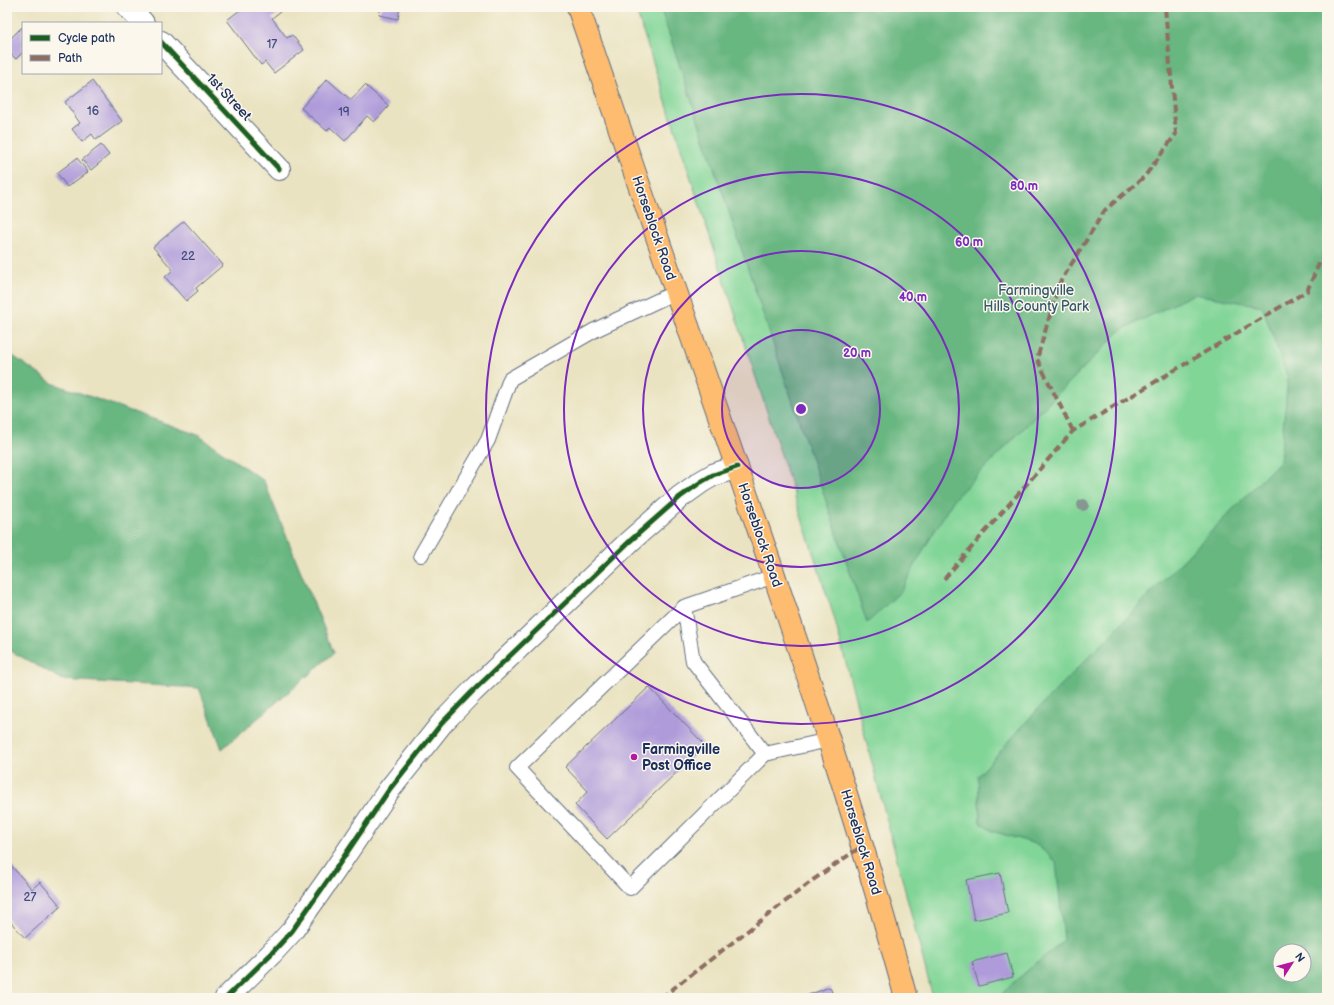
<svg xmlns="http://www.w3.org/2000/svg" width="1334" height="1005" font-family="'Balsamiq Sans',sans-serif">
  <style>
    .green { fill: #81d597; stroke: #4e827a; fill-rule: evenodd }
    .forest { fill: #68b680; stroke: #42726f; fill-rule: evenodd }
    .building { fill: #af9bda }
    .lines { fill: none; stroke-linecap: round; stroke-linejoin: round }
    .service-casing { stroke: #636e81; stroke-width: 16 }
    .minor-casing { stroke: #636e81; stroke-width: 24 }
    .primary-casing { stroke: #636e81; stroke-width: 24 }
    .service { stroke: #fff; stroke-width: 14 }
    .minor { stroke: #fff; stroke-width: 22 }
    .primary { stroke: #fdbc70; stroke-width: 22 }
    .quiet { stroke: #8d6e63; stroke-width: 4; stroke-dasharray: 8 4; stroke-linecap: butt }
    .cycleway-casing { stroke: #fbf7ec; stroke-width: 8 }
    .cycleway { stroke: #1b5e20; stroke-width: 5 }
    .tree { fill: #869792 }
    .ring { fill: none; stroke: #7b2cbf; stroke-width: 2 }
    .poi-dot { fill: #b5179e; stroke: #fbf7ec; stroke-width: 1.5 }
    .labels { text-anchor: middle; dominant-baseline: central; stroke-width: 3; stroke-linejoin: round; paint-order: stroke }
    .number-label { font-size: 12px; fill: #404a7d }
    .street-label { font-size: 14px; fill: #1b2f5e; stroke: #fbf7ec }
    .park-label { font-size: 14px; fill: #34586c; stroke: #fbf7ec }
    .poi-label { font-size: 14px; font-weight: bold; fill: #1b2f5e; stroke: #fbf7ec; text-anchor: start }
    .centre { fill: #7b2cbf; stroke: #fbf7ec; stroke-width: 2 }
    .ring-label { font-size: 12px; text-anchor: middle; font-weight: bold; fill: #7b2cbf; stroke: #fbf7ec; stroke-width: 3; stroke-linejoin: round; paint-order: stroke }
  </style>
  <rect width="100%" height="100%" fill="#fbf7ec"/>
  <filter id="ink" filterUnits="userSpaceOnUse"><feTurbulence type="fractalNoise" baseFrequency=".025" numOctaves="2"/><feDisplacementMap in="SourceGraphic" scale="8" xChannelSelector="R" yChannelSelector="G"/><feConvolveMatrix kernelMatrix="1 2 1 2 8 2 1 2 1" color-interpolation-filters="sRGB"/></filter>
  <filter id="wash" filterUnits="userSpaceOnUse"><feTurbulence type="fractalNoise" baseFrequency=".012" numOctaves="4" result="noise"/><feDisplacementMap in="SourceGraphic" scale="16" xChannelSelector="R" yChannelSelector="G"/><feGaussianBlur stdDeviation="0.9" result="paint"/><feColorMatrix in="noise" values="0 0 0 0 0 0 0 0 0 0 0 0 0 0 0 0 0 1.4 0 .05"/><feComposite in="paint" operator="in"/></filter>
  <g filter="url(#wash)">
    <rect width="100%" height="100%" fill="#eae3c1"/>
    <path class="green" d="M635,7H1327V998H933L834,617ZM1280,951H1304V975H1280Z"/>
    <path class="forest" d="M660,7H1327V998H999L1008,987L1064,940L1056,862L1036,844L992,831L980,822L978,776L1037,710L1280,461L1288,378L1262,306L1194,294L1121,330L954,499L925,547L901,591L867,623ZM1280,951H1304V975H1280Z
      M7,352L52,383L198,435L264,481L334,653L222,749L199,688L63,680L9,650L7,641Z"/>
    <g id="blocks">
      <path class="building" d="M244,7H286L272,18L287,38L292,35L304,50L274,73L265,62L261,65L227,20Z
        M381,7H400L398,19L379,15Z
        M22,27L23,52L16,59L7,51V42Z
        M327,79L351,100L365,85L389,106L374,122L367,116L345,141L330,127L327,131L301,108Z
        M92,81L122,121L96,140L92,134L82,142L72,129L80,123L65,102Z
        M101,145L109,155L91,170L82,160Z
        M77,158L88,172L67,187L57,173Z
        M184,221L223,265L196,288L198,291L186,301L165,277L173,270L153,247Z
        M649,687L702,742L703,747L607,839L575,805L588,791L565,767Z
        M7,861L32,889L40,882L61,906L25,938L7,918Z
        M1000,873L1008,913L974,920L966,880Z
        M1007,953L1013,977L979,986L972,962Z
        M830,987L834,998H800Z"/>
    </g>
  </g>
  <g filter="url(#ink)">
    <use href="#blocks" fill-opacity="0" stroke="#636e81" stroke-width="1"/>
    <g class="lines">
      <g class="service-casing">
        <path id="service" d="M421,555L488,440L510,379L595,330L676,292
          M774,576L684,607L517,768L630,888L765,754L829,740
          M684,607L693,661L765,754"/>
      </g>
      <g class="minor-casing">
        <path id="minor" d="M128,7L143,23
          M161,42L279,169
          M226,998L271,954L292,931L333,873L389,790L442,723L472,692L630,541L680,497L701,482L713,475L737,467"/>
      </g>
      <g class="primary-casing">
        <path id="primary" d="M578,7C637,181 698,354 758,528C811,683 863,839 906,998"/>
      </g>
      <use href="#service" class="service"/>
      <use href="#minor" class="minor"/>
      <use href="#primary" class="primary"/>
      <path class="quiet" d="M1073,431L1037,359L1059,284L1105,210L1145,176L1176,134L1165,7
        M944,579L1073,431L1307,291L1327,246
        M661,998L813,880L862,846"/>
      <g class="cycleway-casing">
        <path id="cycleway" d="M161,42L279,169
          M226,998L271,954L292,931L333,873L389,790L442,723L472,692L630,541L680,497L701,482L713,475L737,467"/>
      </g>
      <use href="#cycleway" class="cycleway"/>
    </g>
    <circle class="tree" cx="1083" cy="505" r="6"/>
  </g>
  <circle cx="801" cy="409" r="79" fill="#7b2cbf" fill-opacity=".12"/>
  <g class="ring">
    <circle cx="801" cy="409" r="79"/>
    <circle cx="801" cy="409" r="158"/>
    <circle cx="801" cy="409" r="237"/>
    <circle cx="801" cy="409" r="315"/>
  </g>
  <circle class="poi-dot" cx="634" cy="757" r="4"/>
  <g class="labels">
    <g class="number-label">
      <text x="272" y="44">17</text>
      <text x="93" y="111">16</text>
      <text x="344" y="112">19</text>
      <text x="188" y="256">22</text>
      <text x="30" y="897">27</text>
    </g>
    <g class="street-label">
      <text transform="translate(229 97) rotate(47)">1st Street</text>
      <text transform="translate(654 228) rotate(71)">Horseblock Road</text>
      <text transform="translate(760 535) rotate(71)">Horseblock Road</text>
      <text transform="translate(861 842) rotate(73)">Horseblock Road</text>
    </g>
    <g class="park-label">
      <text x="1036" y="290">Farmingville<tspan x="1036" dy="16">Hills County Park</tspan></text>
    </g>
    <g class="poi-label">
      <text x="642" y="749">Farmingville<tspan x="642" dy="16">Post Office</tspan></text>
    </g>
  </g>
  <circle cx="801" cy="409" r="6" class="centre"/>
  <g class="ring-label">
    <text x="1024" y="190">80 m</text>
    <text x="969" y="246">60 m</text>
    <text x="913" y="301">40 m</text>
    <text x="857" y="357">20 m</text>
  </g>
  <rect width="1334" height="1005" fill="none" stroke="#fbf7ec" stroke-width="24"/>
  <rect x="22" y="22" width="140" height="52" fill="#fbf7ec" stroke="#a1a7b3"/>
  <rect x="30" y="35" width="20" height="6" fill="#1b5e20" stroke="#a1a7b3"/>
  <text x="58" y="42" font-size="12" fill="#1b2f5e">Cycle path</text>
  <rect x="30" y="55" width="20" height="6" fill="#8d6e63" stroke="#a1a7b3"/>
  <text x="58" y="62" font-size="12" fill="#1b2f5e">Path</text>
  <g transform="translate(1292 963) rotate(54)"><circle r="19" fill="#fbf7ec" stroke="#a1a7b3"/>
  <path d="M0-3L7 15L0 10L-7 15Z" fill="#b5179e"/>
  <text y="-6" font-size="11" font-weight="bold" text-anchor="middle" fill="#1b2f5e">N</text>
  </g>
</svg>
